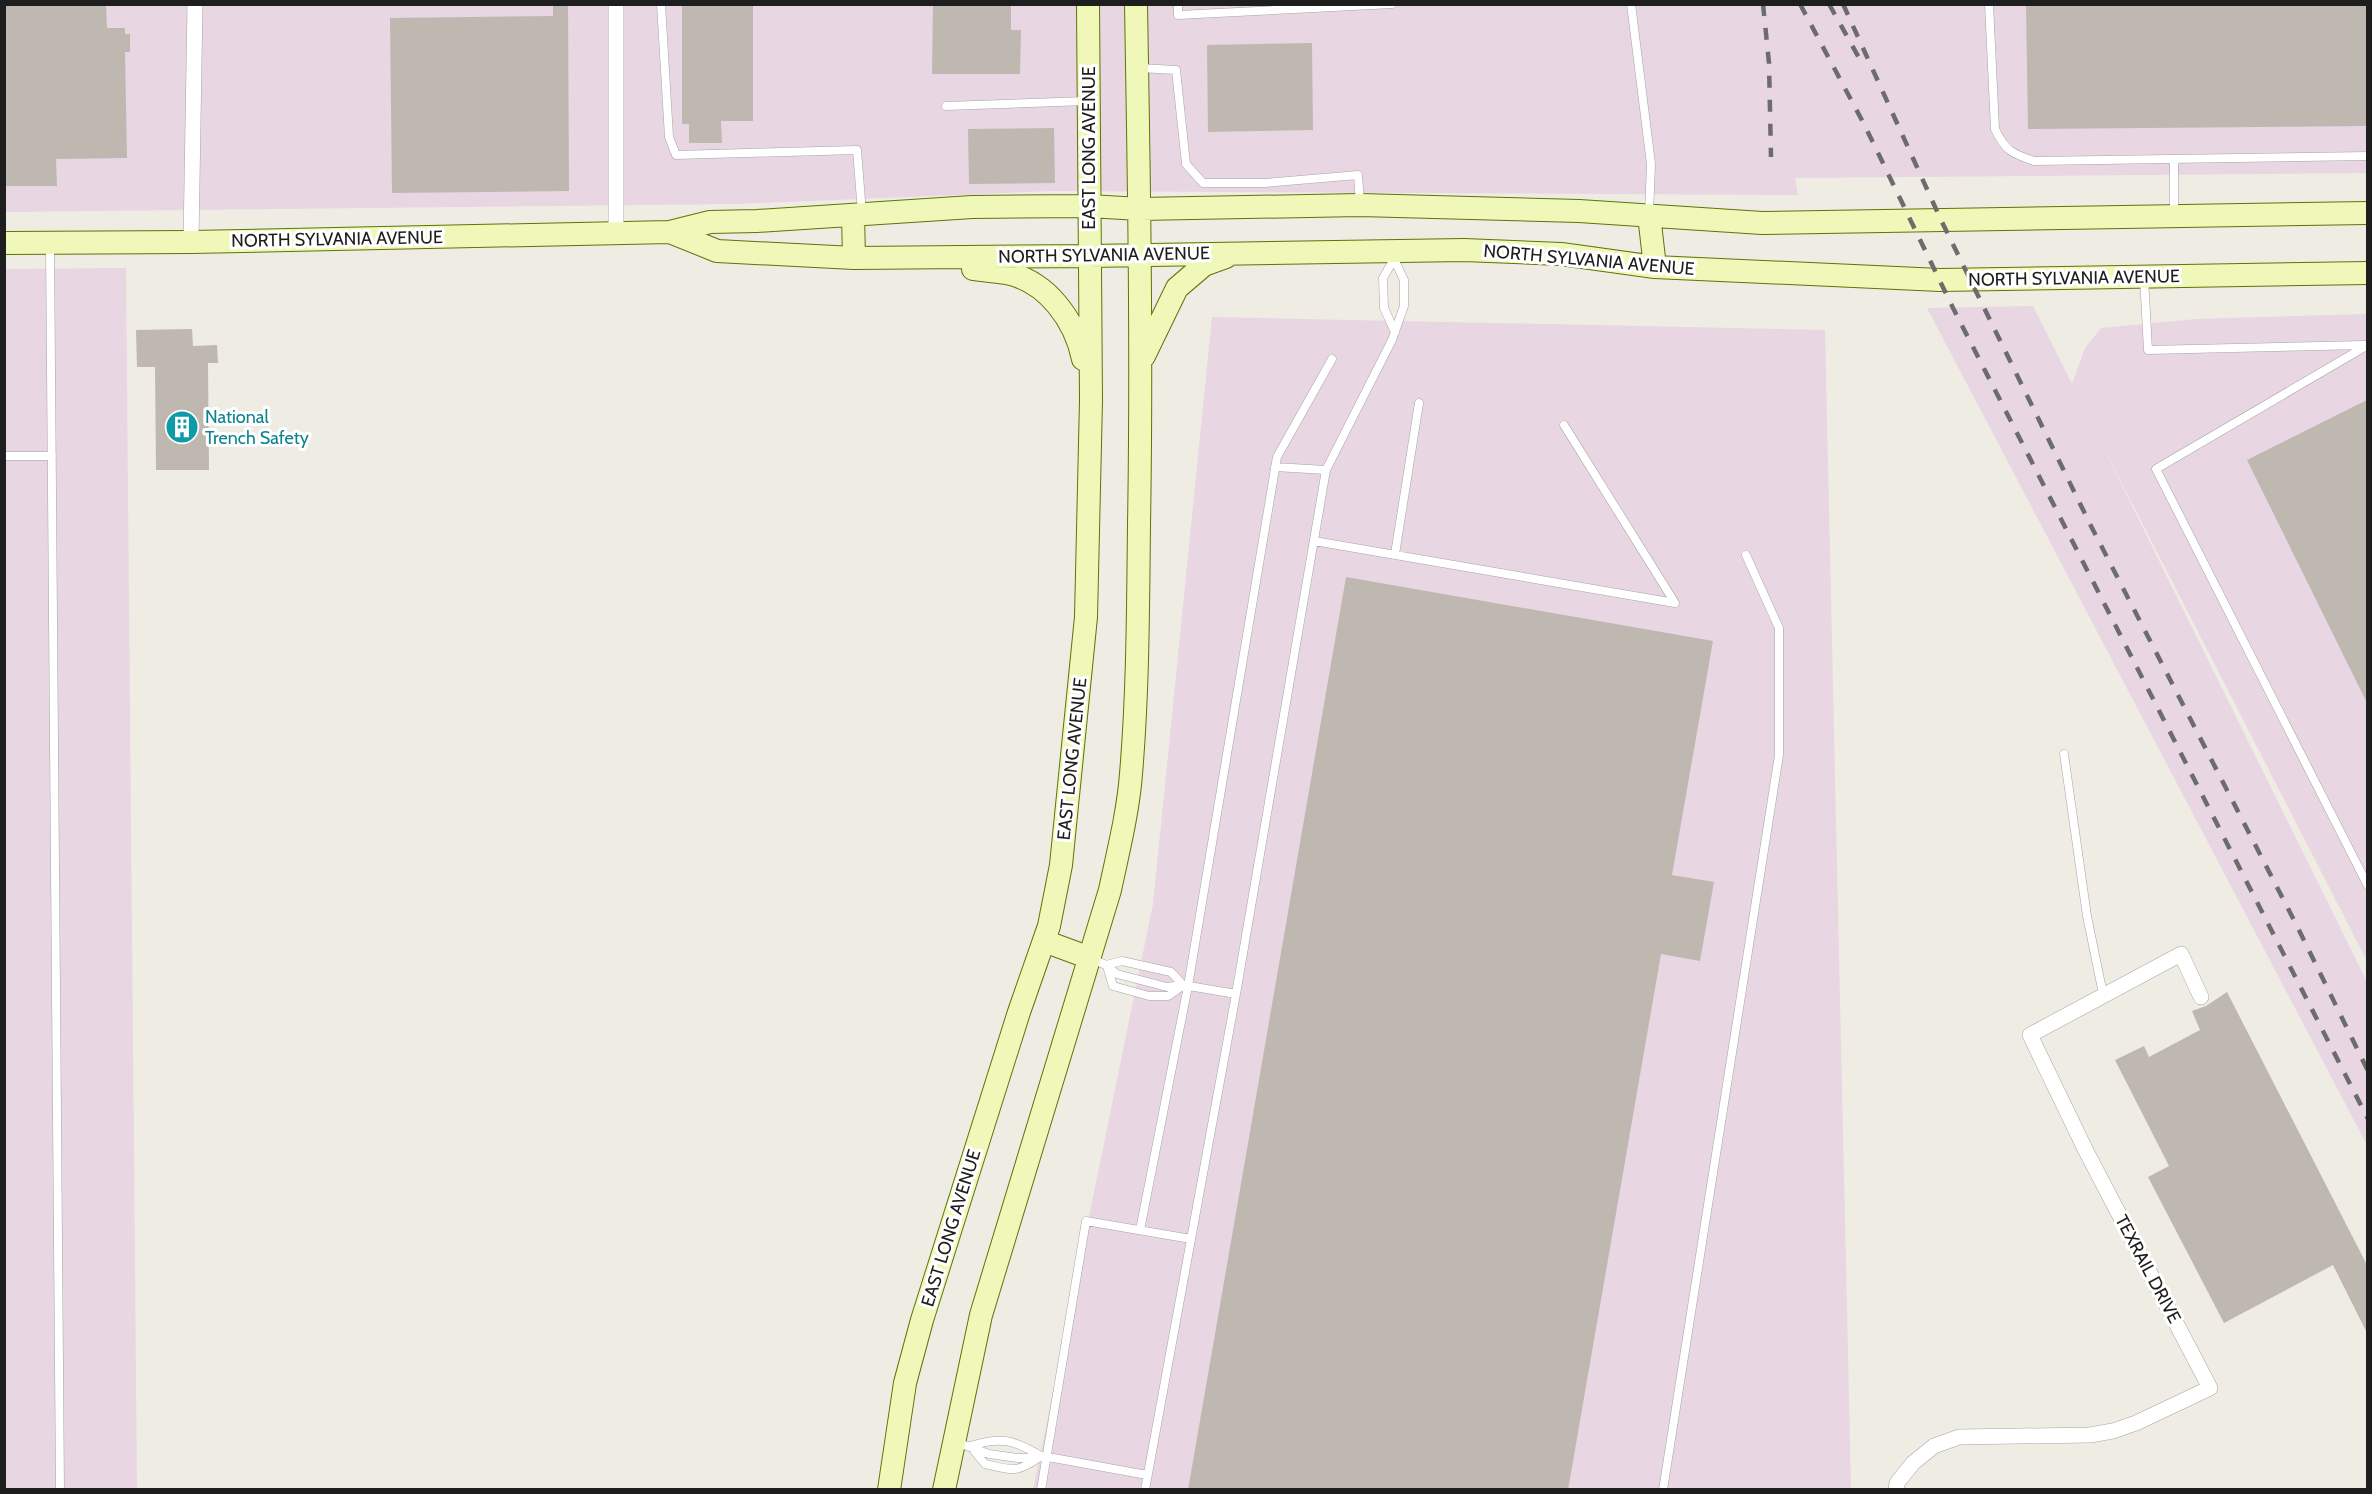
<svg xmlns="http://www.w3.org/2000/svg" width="2372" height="1494" font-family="Cabin,sans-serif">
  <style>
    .industrial { fill: #e8d6e3 }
    .building { fill: #bfb8b1 }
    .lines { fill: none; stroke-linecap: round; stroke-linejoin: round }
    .service-casing { stroke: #a5a5a5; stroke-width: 9 }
    .minor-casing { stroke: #a5a5a5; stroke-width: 16 }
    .secondary-casing { stroke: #5f7307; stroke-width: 24 }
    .service { stroke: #fff; stroke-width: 8 }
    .minor { stroke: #fff; stroke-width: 15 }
    .secondary { stroke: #f0f8b9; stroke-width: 22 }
    .rail { stroke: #6c6c6c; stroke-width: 4.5; stroke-dasharray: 12 12; stroke-linecap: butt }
    .labels { text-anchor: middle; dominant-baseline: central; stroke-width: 6; stroke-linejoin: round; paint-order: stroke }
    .street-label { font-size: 18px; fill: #1e1e1e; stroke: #fff }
    .culture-label { font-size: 18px; fill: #0d838f; stroke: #fff; text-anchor: start }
  </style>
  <rect width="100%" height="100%" fill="#efece4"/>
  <path class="industrial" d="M4,5H2367V173L1795,178L1798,195L1052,191L736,204L5,212Z
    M126,268L137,1489H5L4,269Z
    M2033,306L2072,384L2085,348L2101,328L2196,319L2367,314V961L2099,439L2367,982V1145L1927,308Z
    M1212,317L1825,330L1851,1489L1033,1490L1153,904Z"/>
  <path class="building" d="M4,4H106L107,28H125V34H130V52H125L127,158L56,159L57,186H4Z
    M553,4H568L569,191L392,193L390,18L553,16Z
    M682,4H753V121H721L722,143H689V124H682Z
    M933,4H1011V30H1021L1020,74H932Z
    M2026,4H2367V126L2028,129Z
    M1312,43L1313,130L1208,132L1207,45Z
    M1054,128L1055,183L969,184L968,129Z
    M192,329L193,346L217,345L218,363H208L209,470H156L155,367H137L136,330Z
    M2367,400V703L2247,460Z
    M1346,577L1713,641L1672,875L1714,882L1700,961L1661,954L1568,1490H1188Z
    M2227,992L2367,1265V1333L2333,1265L2224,1323L2148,1177L2169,1166L2115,1060L2144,1046L2149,1057L2200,1030L2192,1011L2206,1006Z"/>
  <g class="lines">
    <g class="service-casing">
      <path id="service" d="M661,4L669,137L676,155L857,150L862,213
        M1178,4V15L1392,4
        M1631,4L1651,164L1649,214
        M1989,4L1995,129C2005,151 2013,154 2034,161L2368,156
        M1139,68L1176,70L1186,164L1203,183H1265L1358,175L1360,203
        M946,106L1087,101
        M2174,159V215
        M50,244L60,1490
        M1394,259L1383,278L1384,308L1395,332
        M2144,278L2148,350L2365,345
        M2368,345L2156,469L2368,886
        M4,456H52
        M1275,467L1326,470
        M1314,541L1675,603L1564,425
        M1395,554L1419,403
        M2064,754L2087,916L2103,994
        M1092,959L1106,965L1117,974L1167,987L1183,985L1236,994L1145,1490
        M1106,965L1122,961L1171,972L1183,985
        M1107,966L1113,986L1149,996H1168L1181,987
        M1236,994L1326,470L1392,340L1404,306V280L1394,259V253
        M1140,1230L1188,986L1277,457L1332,359
        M956,1442L989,1454L1018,1458L1048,1457L1147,1475
        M970,1446C1001,1436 1014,1440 1041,1456
        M971,1447L985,1464C1013,1470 1015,1474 1040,1457
        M1041,1490L1086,1221L1191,1239
        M1663,1490L1779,755V628L1746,555"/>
    </g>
    <g class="minor-casing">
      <path id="minor" d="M616,234V4
        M191,242L195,4
        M1896,1490L1897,1483L1913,1463L1934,1446L1959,1437L2090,1435L2113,1431L2136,1423L2210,1388L2086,1151L2030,1035L2181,954L2201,997"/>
    </g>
    <g class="secondary-casing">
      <path id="secondary" d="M853,215L854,258
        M1649,215L1655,267
        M670,232L717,251L854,258L1089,256L1464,250L1561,254L1655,267L1940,280L2368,273
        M4,243L191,242L670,232L710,222L757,221L972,207L1089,206L1140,209L1360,205L1579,211L1762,223L2368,213
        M973,269C984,271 995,271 1006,273C1047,281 1075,320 1083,359
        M1144,356L1177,288L1204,265L1226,257
        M1044,941L1090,958
        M889,1490L905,1383L922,1320L1019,1012L1049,926L1061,865L1086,617L1091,400L1088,4
        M944,1490L981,1315L1110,890C1118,852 1128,813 1131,774C1138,691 1138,608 1139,525C1142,352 1139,178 1136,4"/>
    </g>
    <use href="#service" class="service"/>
    <use href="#minor" class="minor"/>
    <use href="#secondary" class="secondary"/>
    <path class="rail" d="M1763,4L1769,63L1771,157
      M1800,4L1865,126L1953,308L2368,1119
      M1829,4L1863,65
      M1843,4L1941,220L2091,526L2297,926L2368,1071"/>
  </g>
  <defs>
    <g id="building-disc" transform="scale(1.725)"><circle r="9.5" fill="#0f9aa8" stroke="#fff"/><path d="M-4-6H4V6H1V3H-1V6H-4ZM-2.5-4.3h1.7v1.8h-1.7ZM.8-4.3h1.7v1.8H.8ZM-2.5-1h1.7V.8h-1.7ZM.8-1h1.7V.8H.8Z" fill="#fff"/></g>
  </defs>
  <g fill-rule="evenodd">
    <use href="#building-disc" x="182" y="427"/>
  </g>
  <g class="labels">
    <g class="street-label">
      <text transform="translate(1089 148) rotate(-90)">EAST LONG AVENUE</text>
      <text transform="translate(337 239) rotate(-1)">NORTH SYLVANIA AVENUE</text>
      <text transform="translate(1104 255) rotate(-1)">NORTH SYLVANIA AVENUE</text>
      <text transform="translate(1589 260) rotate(5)">NORTH SYLVANIA AVENUE</text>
      <text transform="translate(2074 278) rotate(-1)">NORTH SYLVANIA AVENUE</text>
      <text transform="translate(1072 759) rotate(-84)">EAST LONG AVENUE</text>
      <text transform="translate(951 1228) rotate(-73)">EAST LONG AVENUE</text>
      <text transform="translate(2148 1269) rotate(62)">TEXRAIL DRIVE</text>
    </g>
    <g class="culture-label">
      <text x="205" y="417">National<tspan x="205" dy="21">Trench Safety</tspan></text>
    </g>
  </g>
  <rect width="2372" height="1494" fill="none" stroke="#1e1e1e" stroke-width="12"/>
</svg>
